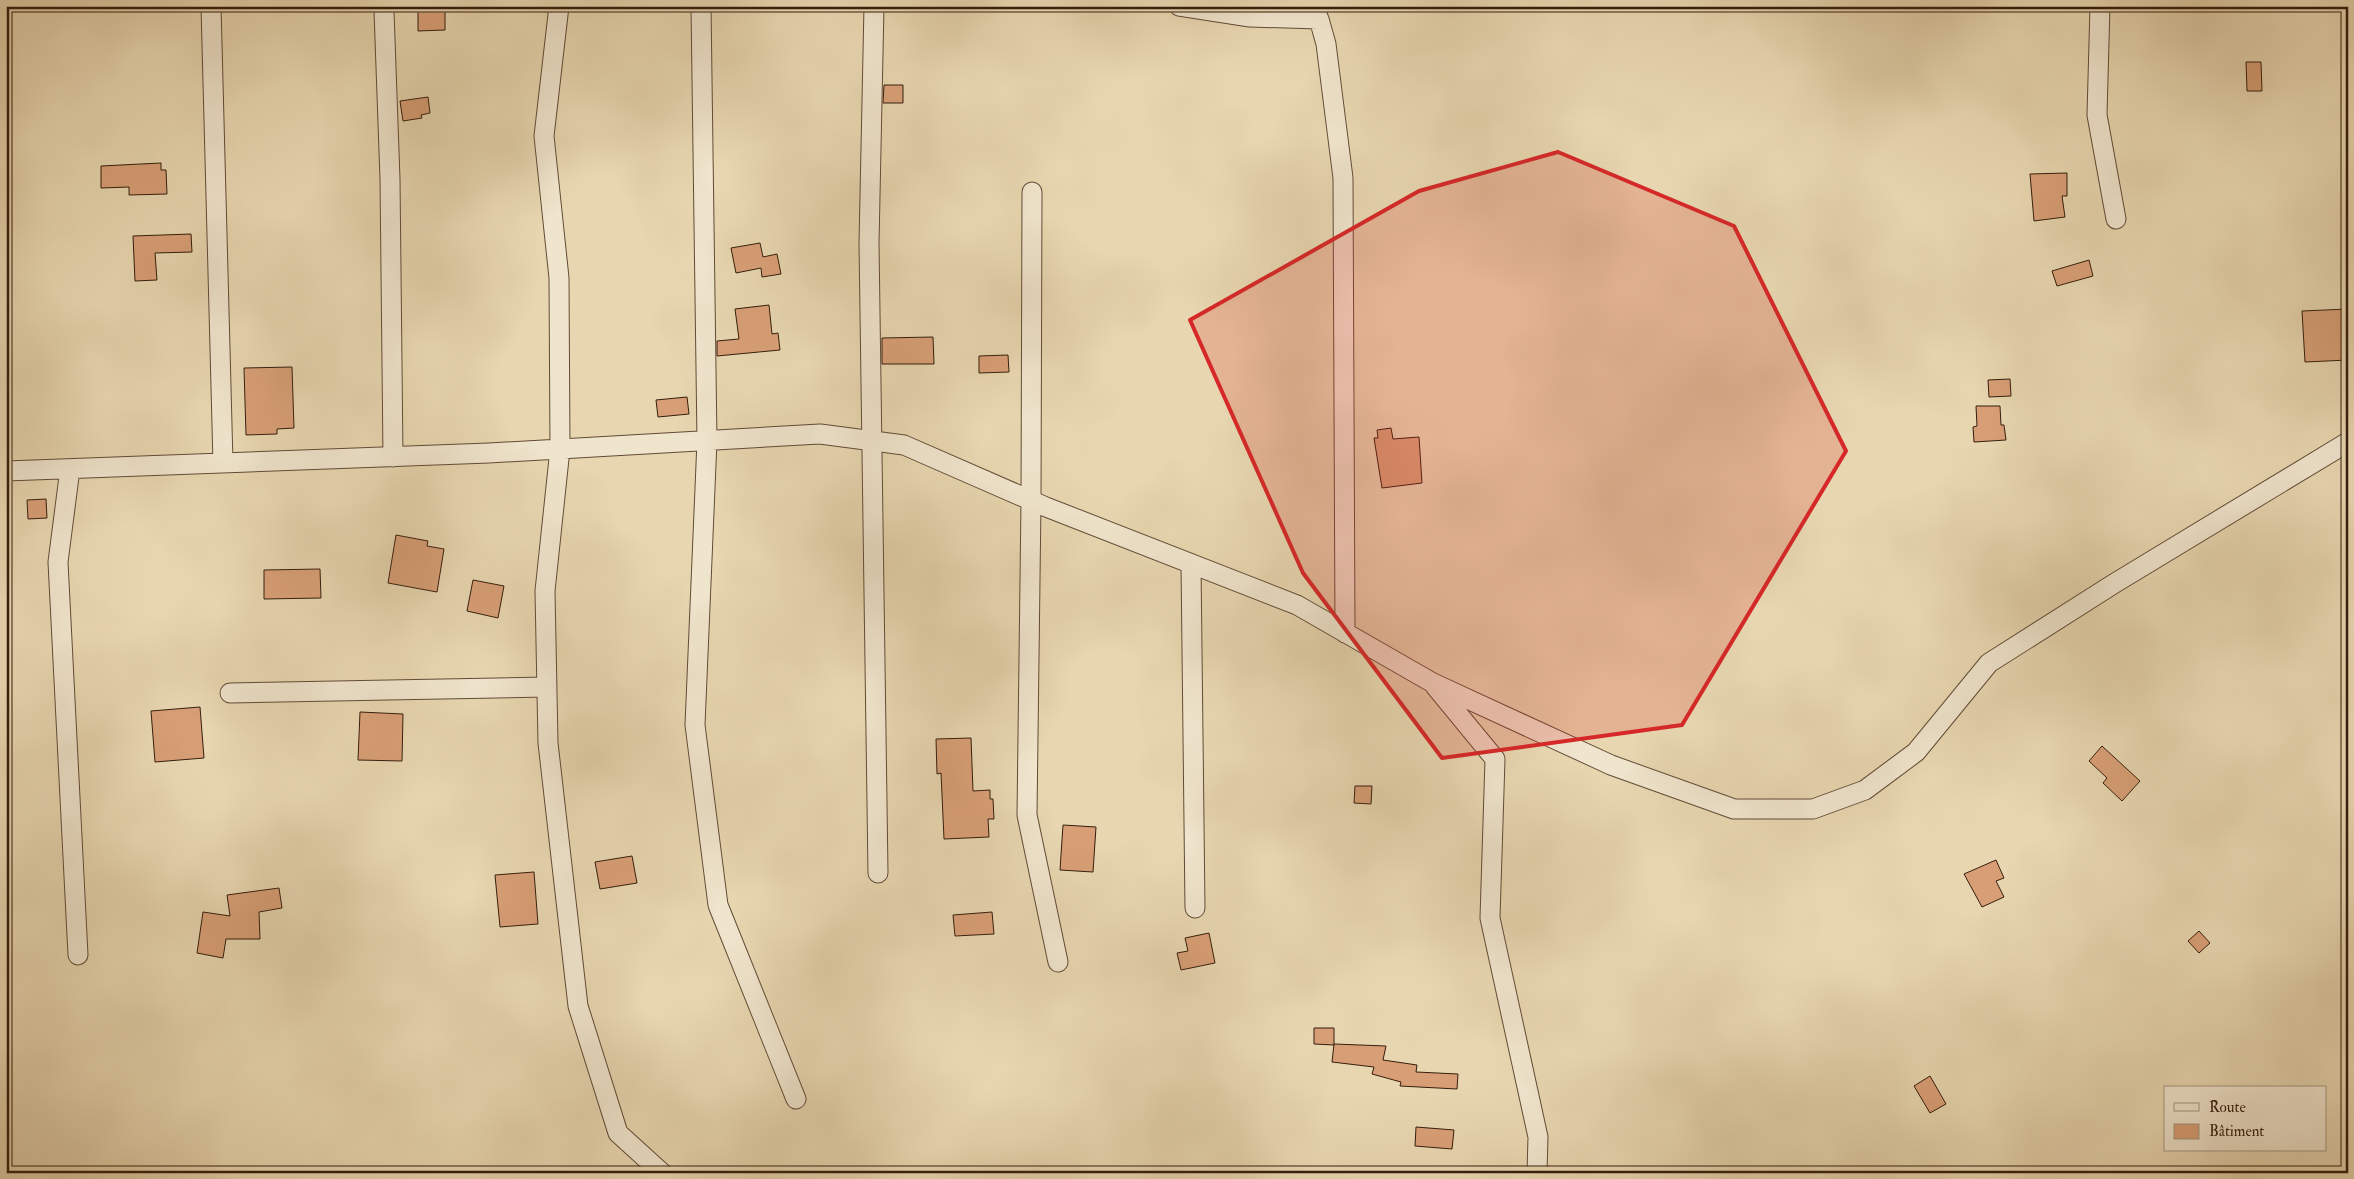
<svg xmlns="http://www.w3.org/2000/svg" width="2354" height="1179" font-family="'IM FELL Double Pica',serif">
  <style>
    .building { fill: #d89f76; stroke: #351d0d }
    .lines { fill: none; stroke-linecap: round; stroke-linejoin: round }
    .minor-casing { stroke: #624b36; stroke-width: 21 }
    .minor { stroke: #efe4cc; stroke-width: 19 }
    .marked { fill: #d62828; fill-opacity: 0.2; stroke: #d62828; stroke-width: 4; stroke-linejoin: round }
  </style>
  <rect width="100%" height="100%" fill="#e7d6b0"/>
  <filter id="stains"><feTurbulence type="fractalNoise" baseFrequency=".004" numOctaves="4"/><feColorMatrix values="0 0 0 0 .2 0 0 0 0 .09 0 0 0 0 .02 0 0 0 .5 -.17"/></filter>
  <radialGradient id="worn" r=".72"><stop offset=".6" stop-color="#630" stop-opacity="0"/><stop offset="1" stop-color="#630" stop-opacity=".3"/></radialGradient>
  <path class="building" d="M418,6H445V30L418,31Z
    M2246,62H2261L2262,91H2247Z
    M884,85H903V103H883Z
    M428,97L430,113L421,115L422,118L403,121L400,101Z
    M161,163V170H166L167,194L129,195V187L101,188V166Z
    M2067,173V196H2062L2065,217L2034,221L2030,174Z
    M191,234L192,252L155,253L157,280L135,281L133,236Z
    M760,243L763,257L777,254L781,274L762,277L761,268L736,273L731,248Z
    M2089,260L2093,276L2057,286L2052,271Z
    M769,305L772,334L778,333L780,350L717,356V341L739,339L735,309Z
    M2348,309V360L2305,362L2302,311Z
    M933,337L934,364H882V338Z
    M1008,355L1009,372L979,373V356Z
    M292,367L294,428L277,429V434L246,435L244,368Z
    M2010,379L2011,396L1989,397L1988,380Z
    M687,397L689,414L658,417L656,400Z
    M1976,406H2000L2001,425H2004L2006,440L1974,442L1973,427L1977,426Z
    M1391,428L1393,439L1419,437L1422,483L1382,488L1374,438H1378L1377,430Z
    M46,499L47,518L28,519L27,500Z
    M396,535L428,541L427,546L444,549L437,592L388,583Z
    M320,569L321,598L264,599V570Z
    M473,580L504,586L498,618L467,611Z
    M200,707L204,758L155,762L151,711Z
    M360,712L403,714L402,761L358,760Z
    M971,738L973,791L990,790V799H993L994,819H988L989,837L944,839L941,773L937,774L936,739Z
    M2102,746L2140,781L2122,801L2103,783L2107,778L2089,761Z
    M1355,786H1372L1371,804L1354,803Z
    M1063,825L1096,827L1093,872L1060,870Z
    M632,856L637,883L600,889L595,862Z
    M1996,860L2004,878L1996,881L2004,897L1982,907L1964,874Z
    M534,872L538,924L500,927L495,875Z
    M279,888L282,908L259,912L260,939H226L223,958L197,953L203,912L230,916L227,895Z
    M992,912L994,934L955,936L953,915Z
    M2199,931L2210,943L2199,953L2188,941Z
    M1209,933L1215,963L1181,970L1177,953L1188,951L1185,938Z
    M1314,1028H1334V1045L1314,1044Z
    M1334,1044L1386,1046L1383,1060L1417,1065L1416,1072L1458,1074L1457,1089L1400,1086L1401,1082L1372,1074L1374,1067L1332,1062Z
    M1930,1076L1946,1104L1930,1113L1914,1086Z
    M1416,1127L1454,1130L1452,1149L1415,1146Z"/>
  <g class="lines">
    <g class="minor-casing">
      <path id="minor" d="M211,6L223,463
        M559,6L544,136L559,278L560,449L545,591L548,743L578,1006L618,1133L662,1173
        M701,6L707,441L695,725L718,905L796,1099
        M874,6L869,243L878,873
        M1179,6L1250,17L1319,19L1326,44L1343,178L1345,633
        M2100,6L2097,115L2116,219
        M384,11L390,179L393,457
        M1032,192L1031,501L1027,815L1058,962
        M70,469L58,562L78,955
        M6,471L489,453L820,434L904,445L1046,507L1297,605L1433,683L1611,765L1734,809H1813L1865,790L1916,752L1989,663L2115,583L2348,442
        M1191,564L1195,908
        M1435,686L1495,759L1490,918L1538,1137L1537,1173
        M230,693L547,687"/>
    </g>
    <use href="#minor" class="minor"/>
  </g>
  <path class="marked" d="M1558,152L1734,226L1846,451L1682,725L1442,758L1303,573L1190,320L1419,191Z"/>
  <rect width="2354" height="1179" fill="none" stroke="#e7d6b0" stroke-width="25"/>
  <rect x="8" y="8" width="2339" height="1164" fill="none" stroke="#351d0d" stroke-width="2.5"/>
  <rect x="12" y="12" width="2329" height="1154" fill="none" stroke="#351d0d"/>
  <rect x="2164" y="1086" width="162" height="65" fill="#efe4cc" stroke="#a59480"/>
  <rect x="2174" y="1103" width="25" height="8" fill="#efe4cc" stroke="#a59480"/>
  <text x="2209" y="1112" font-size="15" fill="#351d0d">Route</text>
  <rect x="2174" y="1124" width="25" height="15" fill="#d89f76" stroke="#a59480"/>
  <text x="2209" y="1136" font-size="15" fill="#351d0d">Bâtiment</text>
  <rect width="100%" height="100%" filter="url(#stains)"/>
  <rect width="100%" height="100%" fill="url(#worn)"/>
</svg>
